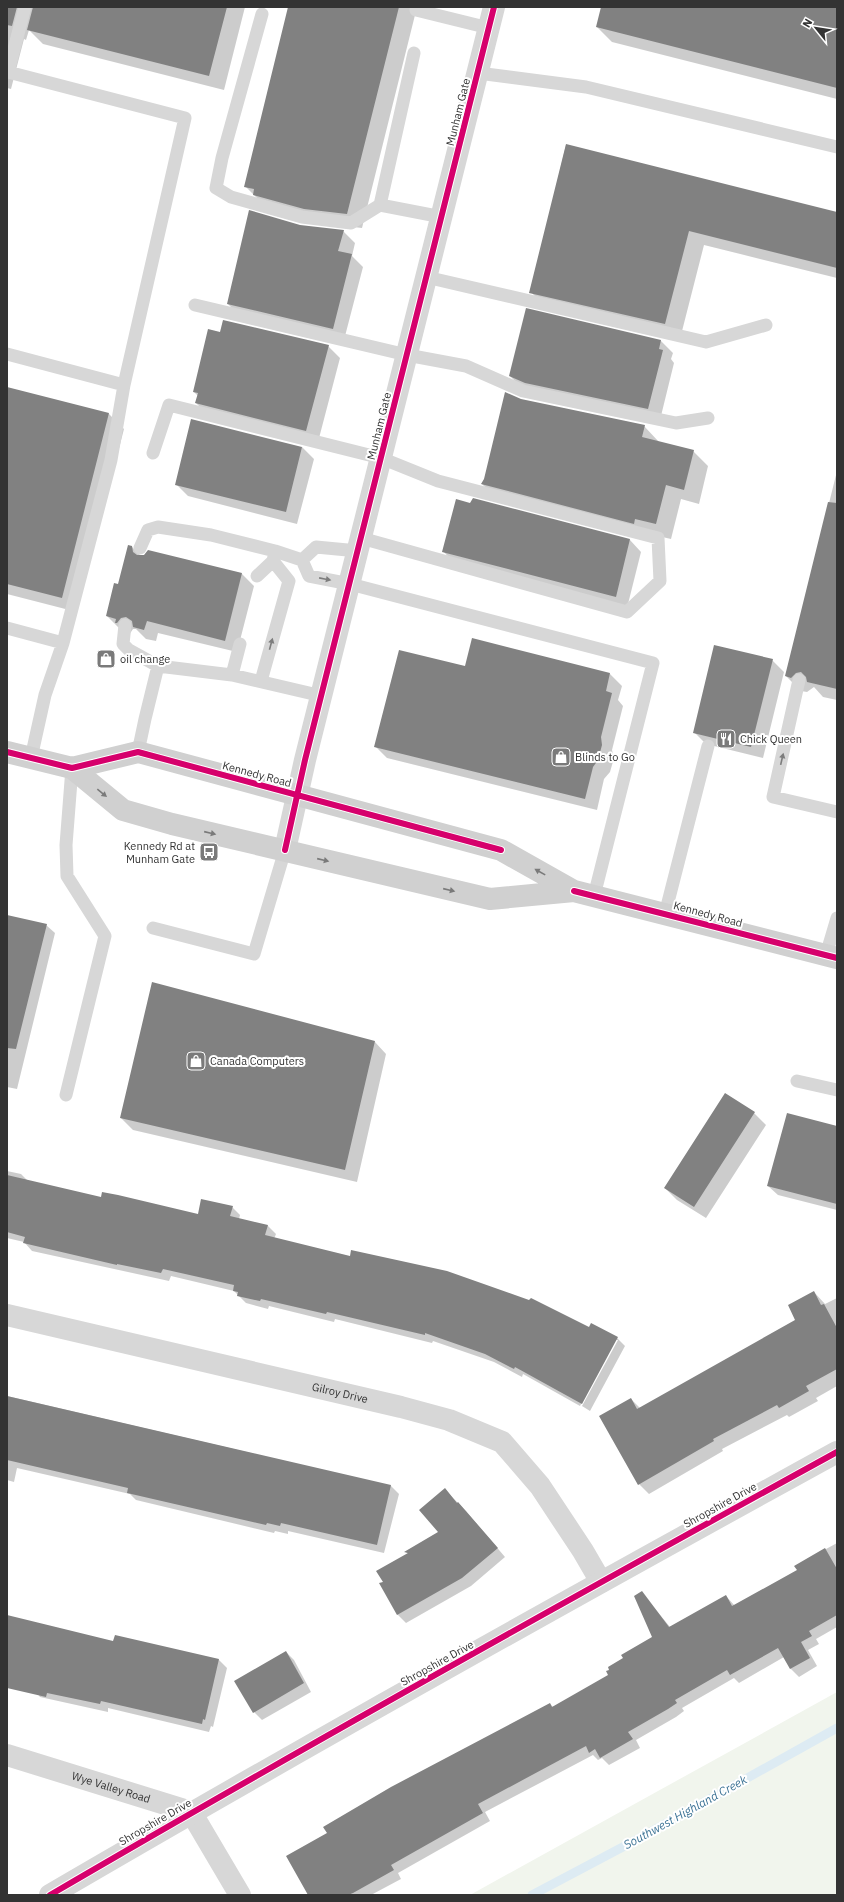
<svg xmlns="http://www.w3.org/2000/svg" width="844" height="1902" font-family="'IBM Plex Sans',sans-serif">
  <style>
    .green { fill: #f1f5ed }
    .shadow { fill: #0003 }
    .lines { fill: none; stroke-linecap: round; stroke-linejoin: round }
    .stream { stroke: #ddebf3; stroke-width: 9 }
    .building { fill: #818181 }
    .lane { stroke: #d7d7d7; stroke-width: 13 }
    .street { stroke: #d7d7d7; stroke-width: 22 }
    .secondary { stroke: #d0d0d0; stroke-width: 22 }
    .cycleway-casing { stroke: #fff; stroke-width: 8 }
    .cycleway { stroke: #d6006c; stroke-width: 6 }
    .oneway { fill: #7d7d7d }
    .oneway2 { fill: #7a7a7a }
    .labels { text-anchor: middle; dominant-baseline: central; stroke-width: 4; stroke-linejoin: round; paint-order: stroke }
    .street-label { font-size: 11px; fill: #333; stroke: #fff }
    .poi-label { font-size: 11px; fill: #333; stroke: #fff; text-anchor: start }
    .water-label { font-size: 12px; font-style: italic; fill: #3f7597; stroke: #fff }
  </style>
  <rect width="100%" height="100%" fill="#fff"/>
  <path class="green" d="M837,1692V1895H470Z"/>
  <path class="shadow" d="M7,7H245L224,90L43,44L29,30L26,40L24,39L11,89L7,88Z
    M289,7H417L362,228L319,223L260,201L245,186Z
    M602,7H837V99L612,42L597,27Z
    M566,145L837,214V278L704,245L680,339L545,307L531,292Z
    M300,226L343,231L355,243L352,256L363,267L344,340L240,316L228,304Z
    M221,333L328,346L340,358L318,442L208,415L196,403L198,396L194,392Z
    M661,341L673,353L671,359L674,363L660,420L522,388L510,376Z
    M7,388L109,414L124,429L77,612L7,594Z
    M521,400L644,426L659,442L693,451L708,466L699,504L681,499L671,539L497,499L482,484Z
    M302,447L314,459L297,524L188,496L176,484Z
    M837,471V700L823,697L814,687L807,692L801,691L786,676Z
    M630,540L641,552L627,608L455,564L444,552Z
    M132,547L141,556L242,574L254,586L237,652L158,633L156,641L146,639L136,629H133L129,635L119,628L107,616Z
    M473,640L610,674L622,686L618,700L623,706L612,750L614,758L610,772L604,779L597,810L387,758L375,746L466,668Z
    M772,660L784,672L763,758L706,744L694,732Z
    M7,916L46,925L55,933L17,1089L7,1087Z
    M375,1042L386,1054L357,1182L133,1130L121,1118Z
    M754,1113L766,1125L706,1218L677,1200L665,1188Z
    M837,1127V1210L778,1195L768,1186Z
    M7,1171L21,1174L28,1181L102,1198L199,1216L232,1207L240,1215L239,1219L268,1226L276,1234L274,1239L589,1328L617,1338L625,1346L590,1411L582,1406L618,1340H615L580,1406L523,1374L522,1377L494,1362L433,1341L432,1343L335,1319L334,1322L269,1306L268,1309L246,1303L234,1291L171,1276L169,1281L32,1251L24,1242L7,1238Z
    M814,1292L825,1304L837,1298V1386L816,1398L818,1401L789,1417L787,1415L722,1449L723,1451L649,1494L639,1484L601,1416L631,1399L640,1408L797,1320Z
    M7,1396L391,1486L399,1494L384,1553L288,1531V1534L275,1531L274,1533L136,1500L130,1494L17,1468L14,1482L7,1480Z
    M444,1489L466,1511L505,1557L471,1586L406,1623L398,1615L381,1584L408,1554L406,1552L439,1532Z
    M837,1543V1627L816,1639L819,1644L808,1650L817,1666L799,1677L791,1669L784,1657L739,1683L734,1678L682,1708L684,1711L676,1717L636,1740L640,1748L609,1765L602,1758L598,1760L593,1755L485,1812L490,1821L398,1873L401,1879L371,1895H309L550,1704L553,1707L609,1676L653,1638L642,1593L670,1627L726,1596L735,1606L798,1571L795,1566Z
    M7,1616L114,1642L219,1660L227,1668L213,1727L211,1726L209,1732L108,1708V1712L40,1697L37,1693L7,1687Z
    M286,1652L294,1660L311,1692L262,1720L254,1712Z"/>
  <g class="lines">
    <path class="stream" d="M532,1895L636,1840L837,1728"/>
  </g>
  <path class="building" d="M7,7H17L12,26L7,25Z
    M33,7H227L209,76L27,30Z
    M288,7H399L347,214L304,209L253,195L254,189L244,187Z
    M601,7H837V88L596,27Z
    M566,144L837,212V268L689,231L665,324L529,293Z
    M249,210L300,225L344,230L338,251L352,254L333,329L227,304Z
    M526,308L661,340L659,349L663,350L648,409L525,383L509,376Z
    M223,320L329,345L306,431L195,403L198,393L193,392L208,329L220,332Z
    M7,387L109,413L62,598L7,584Z
    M505,392L521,399L645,425L642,437L694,450L684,490L666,485L656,524L635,519L634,524L481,484L484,479Z
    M191,419L302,447L286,512L175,485Z
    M473,498L630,539L616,597L442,552L456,499L470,503Z
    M828,502L837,503V689L807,682L806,677L801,672L796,673L791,678L785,676Z
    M128,545L132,546L133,552L137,555H144L148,550L242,573L225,641L147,621L144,630L133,627L132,621L126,617L121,618L117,623H115L116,619L106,616L114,583L118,584Z
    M472,638L610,673L606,691L612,693L601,737L602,745L598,760L593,767L585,799L374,747L399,650L465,666Z
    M714,645L773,659L751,747L693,733Z
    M7,915L47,924L16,1049L7,1048Z
    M152,982L375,1041L345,1170L120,1118Z
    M725,1093L755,1112L694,1207L664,1188Z
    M787,1113L837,1126V1204L767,1186Z
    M7,1175L101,1197L102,1192L118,1195L198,1214L201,1199L233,1206L230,1216L268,1225L265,1235L350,1256L351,1250L447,1271L529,1300L531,1298L589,1327L591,1323L618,1337L582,1404L515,1367L514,1369L485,1354L425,1333V1335L327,1312L326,1314L261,1299L260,1301L237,1296L238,1292L233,1291L234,1285L163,1269L161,1273L117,1264V1265L23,1243L25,1237L7,1232Z
    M814,1291L821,1305L824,1304L837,1328V1369L806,1386L809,1391L779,1408L777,1405L713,1439L714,1441L638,1485L599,1416L631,1398L637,1409L795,1320L788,1305Z
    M7,1396L391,1485L377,1545L281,1523L280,1526L267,1523L266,1525L127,1493L128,1488L7,1460Z
    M445,1488L457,1503L458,1502L498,1548L462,1578L397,1615L379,1583L383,1582L376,1571L408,1553L404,1552L438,1532L419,1510Z
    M825,1548L837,1569V1615L809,1631L812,1636L801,1642L810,1658L790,1669L778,1648L730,1675L727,1670L675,1700L677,1703L668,1709L628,1732L633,1739L600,1758L595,1749L589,1753L586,1746L478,1804L483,1813L391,1865L394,1870L353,1893L348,1895H308L286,1856L327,1833L323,1827L391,1787L550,1703L552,1707L608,1675L606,1671L609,1670L608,1667L623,1658L621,1655L652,1637L634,1596L642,1591L669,1627L726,1595L732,1606L797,1570L794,1566Z
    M7,1615L113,1641L115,1635L219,1659L205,1720L203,1719L202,1724L101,1701L100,1704L47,1693L46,1697L7,1688Z
    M286,1651L304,1683L253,1713L234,1681Z"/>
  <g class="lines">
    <path class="lane" d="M25,7L8,72L185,118L124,385L111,460L63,643
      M417,7L416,10L489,28
      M262,14L222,158L216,188L231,197L302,217L351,223L380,205
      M414,53L380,205L442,217
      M478,73L586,87L837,147
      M426,277L706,342L766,325
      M195,305L407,355L466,366L523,391L676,423L708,418
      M7,354L124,385
      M153,453L169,405L381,458L438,481L658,538L660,581L627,612L361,538
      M140,548L148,530L158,527L211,535L275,551L302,560
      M358,551L316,547L302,560L309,576L350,584L653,663L594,896
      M257,576L273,561L275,552
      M125,625L123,644L129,650L158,666L232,675L322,696
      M7,628L63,643L45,695L31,758
      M232,675L240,644
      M799,680L773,797L837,812
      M261,681L289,581L273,561
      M138,752L145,719L158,666
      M665,914L708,746
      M153,928L254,954L285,850
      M826,955L837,918
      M797,1081L837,1090
      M66,1095L105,936L67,876L66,845L72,768"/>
    <g class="street">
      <path d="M285,850L305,760L494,7"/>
      <path id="s1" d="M7,1315L401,1407L449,1420L502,1442L540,1486L583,1551L601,1582"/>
      <path id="s2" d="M7,1755L191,1812L240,1895"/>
      <path d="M50,1895C310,1743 573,1597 837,1452"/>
    </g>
    <path class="secondary" d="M7,752L72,768L123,810L172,824L490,899L574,891
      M72,768L138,752L501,850L574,891L837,958"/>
    <g class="cycleway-casing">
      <path id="cycleway" d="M7,752L72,768L138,752L501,850
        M285,850L305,760L494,7
        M574,891L837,958
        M50,1895C310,1743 573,1597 837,1452"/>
    </g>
    <use href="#cycleway" class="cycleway"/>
  </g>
  <defs><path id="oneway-solid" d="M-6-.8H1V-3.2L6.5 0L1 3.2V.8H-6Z"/></defs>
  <g class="oneway">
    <use href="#oneway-solid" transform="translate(325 579) rotate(11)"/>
    <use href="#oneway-solid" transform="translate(271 644) rotate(-75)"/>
    <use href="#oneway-solid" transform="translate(782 759) rotate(-77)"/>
  </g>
  <g class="oneway2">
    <use href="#oneway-solid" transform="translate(102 793) rotate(39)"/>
    <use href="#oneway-solid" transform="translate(210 833) rotate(13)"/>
    <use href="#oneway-solid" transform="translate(323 860) rotate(13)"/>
    <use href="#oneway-solid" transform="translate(540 872) rotate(-151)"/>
    <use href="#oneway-solid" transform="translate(449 890) rotate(13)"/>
  </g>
  <defs>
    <g id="shop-square" transform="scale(1)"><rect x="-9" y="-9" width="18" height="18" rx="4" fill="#7a7a7a" stroke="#fff"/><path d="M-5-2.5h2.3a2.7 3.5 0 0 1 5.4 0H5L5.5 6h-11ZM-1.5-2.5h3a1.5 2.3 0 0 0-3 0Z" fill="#fff"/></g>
    <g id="restaurant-square" transform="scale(1)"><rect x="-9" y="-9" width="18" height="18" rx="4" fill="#7a7a7a" stroke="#fff"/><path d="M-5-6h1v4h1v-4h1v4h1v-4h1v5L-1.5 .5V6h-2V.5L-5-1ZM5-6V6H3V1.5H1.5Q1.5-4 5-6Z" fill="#fff"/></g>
    <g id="bus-square" transform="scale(1)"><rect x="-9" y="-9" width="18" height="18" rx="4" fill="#7a7a7a" stroke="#fff"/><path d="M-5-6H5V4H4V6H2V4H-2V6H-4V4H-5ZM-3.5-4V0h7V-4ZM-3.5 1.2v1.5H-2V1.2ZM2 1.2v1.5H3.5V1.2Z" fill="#fff"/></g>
  </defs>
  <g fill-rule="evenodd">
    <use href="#shop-square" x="106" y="659"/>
    <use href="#restaurant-square" x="726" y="739"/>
    <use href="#shop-square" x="561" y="757"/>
    <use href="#bus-square" x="209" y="852"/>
    <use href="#shop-square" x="196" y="1061"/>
  </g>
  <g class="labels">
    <g class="street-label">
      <text transform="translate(458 112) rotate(-76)">Munham Gate</text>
      <text transform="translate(379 426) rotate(-76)">Munham Gate</text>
      <text transform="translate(257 774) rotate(15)">Kennedy Road</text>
      <text transform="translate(708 914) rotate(15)">Kennedy Road</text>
      <text stroke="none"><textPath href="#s1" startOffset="342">Gilroy Drive</textPath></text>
      <text transform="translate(720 1505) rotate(-29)">Shropshire Drive</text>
      <text transform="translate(437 1663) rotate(-29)">Shropshire Drive</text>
      <text stroke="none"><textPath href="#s2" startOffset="109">Wye Valley Road</textPath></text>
      <text transform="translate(155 1822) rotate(-30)">Shropshire Drive</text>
    </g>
    <g class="poi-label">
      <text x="120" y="659">oil change</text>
      <text x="740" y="739">Chick Queen</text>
      <text x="575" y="757">Blinds to Go</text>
      <text x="195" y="846" text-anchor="end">Kennedy Rd at<tspan x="195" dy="13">Munham Gate</tspan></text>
      <text x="210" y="1061">Canada Computers</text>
    </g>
    <g class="water-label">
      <text transform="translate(685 1812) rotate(-29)">Southwest Highland Creek</text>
    </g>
  </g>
  <rect width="844" height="1902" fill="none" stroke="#333333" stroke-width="16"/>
  <g transform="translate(816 28) rotate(300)" stroke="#ffffff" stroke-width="3" paint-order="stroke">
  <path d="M0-3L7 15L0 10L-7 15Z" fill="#333333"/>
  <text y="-6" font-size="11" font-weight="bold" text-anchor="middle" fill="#333333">N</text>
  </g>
</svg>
